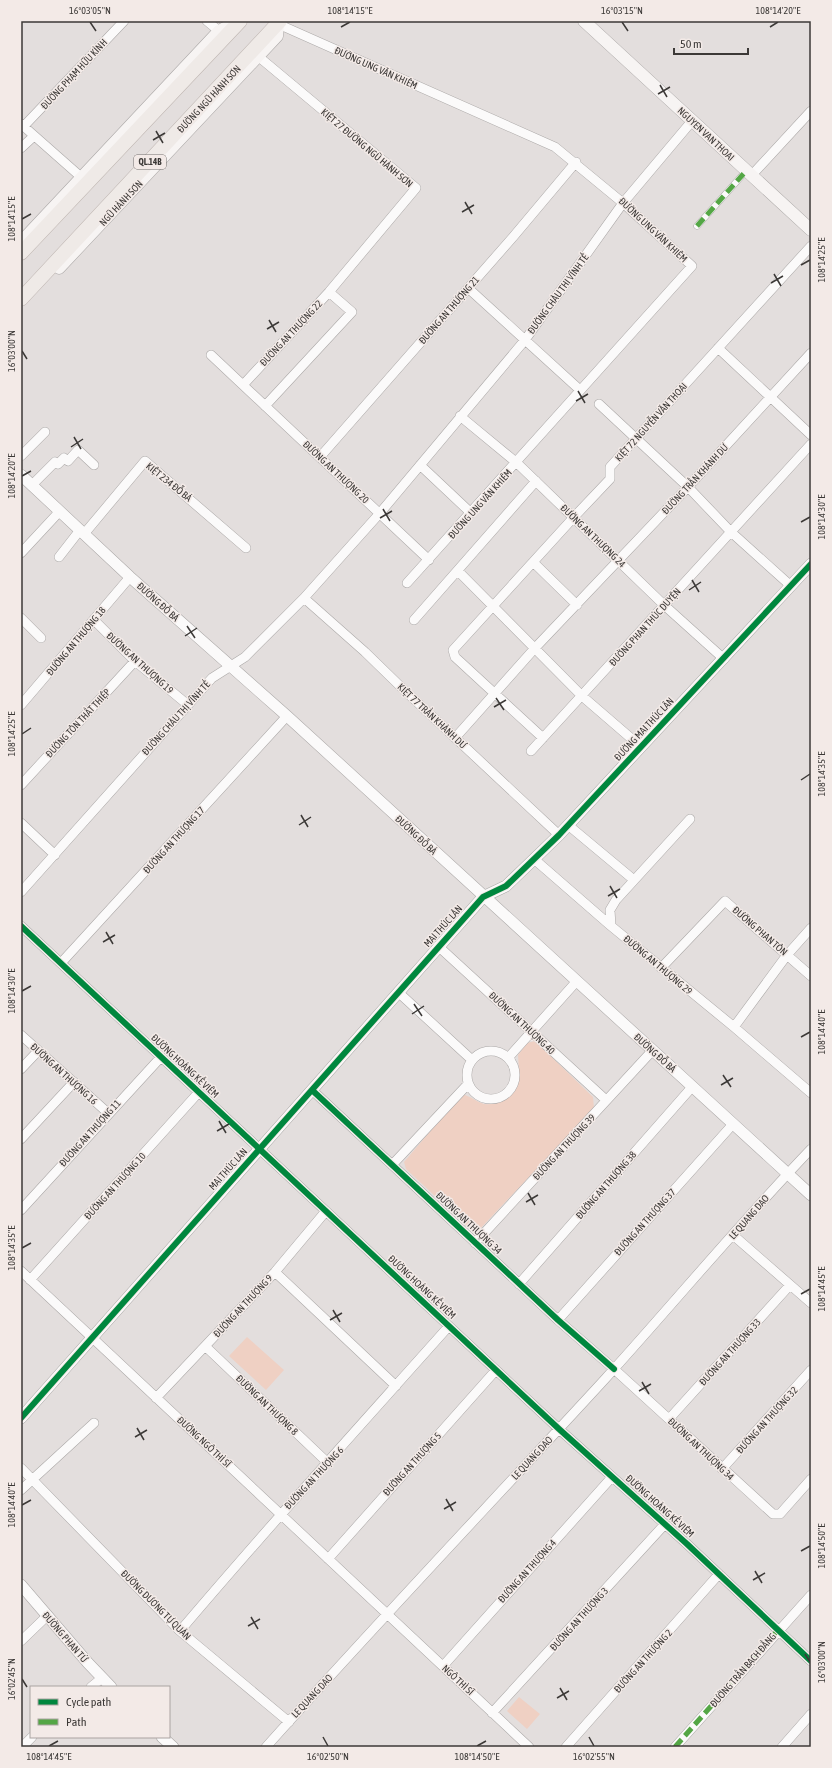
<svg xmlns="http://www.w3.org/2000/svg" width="832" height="1768" font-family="'Asap Condensed',sans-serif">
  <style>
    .green { fill: #efd0c3 }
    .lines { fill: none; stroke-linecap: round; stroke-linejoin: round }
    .pedestrian-casing { stroke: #aba8a7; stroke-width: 7 }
    .minor-casing { stroke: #aba8a7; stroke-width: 10 }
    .tertiary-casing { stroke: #aba8a7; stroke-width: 12 }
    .secondary-casing { stroke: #aba8a7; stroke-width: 13 }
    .trunk-casing { stroke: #beb5b1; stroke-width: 15 }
    .pedestrian { stroke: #fbfafa; stroke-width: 6 }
    .minor { stroke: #fbfafa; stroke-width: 9 }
    .tertiary { stroke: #fbfafa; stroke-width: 11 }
    .secondary { stroke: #f7f4f3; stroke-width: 12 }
    .trunk { stroke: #efeae7; stroke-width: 14 }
    .quiet { stroke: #54a645; stroke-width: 5; stroke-dasharray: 10 5; stroke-linecap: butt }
    .cycleway-casing { stroke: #f3eae7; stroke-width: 8 }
    .cycleway { stroke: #00873e; stroke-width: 6 }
    .ticks { fill: none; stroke: #3c3937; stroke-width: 1.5 }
    .labels { text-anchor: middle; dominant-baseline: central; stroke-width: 3; stroke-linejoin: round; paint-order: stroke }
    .shield { fill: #f3eae7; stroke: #736e6c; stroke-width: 1 }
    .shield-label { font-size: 9px; font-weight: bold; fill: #3c3937 }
    .street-label { font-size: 10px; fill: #3c3937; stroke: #f3eae7 }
    .neatline { fill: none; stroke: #3c3937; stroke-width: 1.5 }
    .ticks-label { font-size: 10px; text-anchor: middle; fill: #3c3937 }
  </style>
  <rect width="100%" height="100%" fill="#e3dedd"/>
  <path class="green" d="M535,1041L593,1097L594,1108L479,1230L469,1228L406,1169L404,1162L462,1094C470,1096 477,1102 484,1104C491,1105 496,1103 502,1101C523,1091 519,1074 518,1055L527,1043Z
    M247,1337L284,1370L266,1390L229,1356Z
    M519,1697L540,1714L527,1729L507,1711Z"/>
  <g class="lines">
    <g class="pedestrian-casing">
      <path id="pedestrian" d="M697,226L746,171"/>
    </g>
    <g class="minor-casing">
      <path id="minor" d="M207,21L219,31
        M278,24L555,147L623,203L692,266L407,583
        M21,124L81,177
        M24,126L124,21
        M21,148L34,136
        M751,176L811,111
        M468,288L580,390
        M718,348L811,435
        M211,355L429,560
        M243,385L329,292L416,188L253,52
        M599,404L688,487L731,532L791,586
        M265,406L352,312L329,292
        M460,416L517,463L664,605L724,659
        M21,456L45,432
        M320,457L513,237L576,162
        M420,465L471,513
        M32,485L55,462L58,464L64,458L68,461L78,450L94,465
        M84,534L145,461L246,548
        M21,553L60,511
        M59,557L80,530
        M533,562L577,605
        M458,571L582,696L640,746
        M304,598L365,652L402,688L559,835
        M21,618L41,638
        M94,620L135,661L188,705
        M414,620L536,481
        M21,705L130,577
        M455,738L535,648L688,487L811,353
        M543,738L455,657L453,650L574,517L610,479V467L811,246
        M531,751L811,444
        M21,785L135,661
        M690,819L616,900L610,910L611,926L734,1027L811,1093
        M21,823L55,855
        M568,825L634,880
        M534,859L611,926
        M21,892L212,678L245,657L304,598L380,513L525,340L623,203L692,121
        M21,926L559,1429L687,1544L811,1661
        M438,946L606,1100
        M61,963L287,716
        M661,968L725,901L811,976
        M398,992L472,1060
        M734,1027L787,955L811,928
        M21,1035L108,1113
        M467 1075a24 24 0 1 1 48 0a24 24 0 1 1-48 0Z
        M508,1058L576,982
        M21,1069L38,1051
        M312,1090L558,1320L614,1369L773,1514H780L811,1479
        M21,1139L74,1082
        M392,1165L468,1084
        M21,1210L161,1057
        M733,1235L811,1303
        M475,1243L652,1051
        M21,1271L529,1747
        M275,1272L396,1386
        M30,1280L199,1092
        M519,1284L692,1087
        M558,1320L733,1124
        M205,1346L328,1463
        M156,1398L275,1272L326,1211
        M669,1419L790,1285
        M21,1468L180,1631L289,1722
        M722,1469L811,1370
        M21,1490L94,1423
        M328,1559L496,1370
        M180,1631C268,1527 359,1427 449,1326
        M21,1641L47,1616
        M443,1666L612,1477
        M91,1687L102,1678
        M492,1713L665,1524
        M22,1747L32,1737
        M266,1747C377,1623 492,1502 605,1379C674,1303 740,1223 811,1149
        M566,1747L719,1574
        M675,1747L811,1595
        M782,1747L811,1714"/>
    </g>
    <g class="tertiary-casing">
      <path id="tertiary" d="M21,475L130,577L287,716L811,1195
        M21,1418L483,897L506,886L559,835L811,564
        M21,1585L88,1663L111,1687
        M162,1737L173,1747"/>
    </g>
    <g class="secondary-casing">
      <path id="secondary" d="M584,21L811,230
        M21,242L219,31L236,22
        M59,268L277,36L278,24"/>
    </g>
    <g class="trunk-casing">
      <path id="trunk" d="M21,253L240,21
        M21,299L280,21"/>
    </g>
    <use href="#pedestrian" class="pedestrian"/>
    <use href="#minor" class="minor"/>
    <use href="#tertiary" class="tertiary"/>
    <use href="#secondary" class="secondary"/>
    <use href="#trunk" class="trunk"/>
    <path class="quiet" d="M697,226L746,171
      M675,1747L779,1629"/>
    <g class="cycleway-casing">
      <path id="cycleway" d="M21,926L559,1429L687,1544L811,1661
        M312,1090L558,1320L614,1369
        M21,1418L483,897L506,886L559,835L811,564"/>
    </g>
    <use href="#cycleway" class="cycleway"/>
  </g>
  <path class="ticks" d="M90,22L96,31M622,22L628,31M341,27L350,22M770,27L778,22M660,85L667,97M658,94L670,87M156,131L163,143M153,140L165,133M465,202L472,214M462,212L474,205M22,219L31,214M801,265L810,260M774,274L781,286M771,283L783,276M269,320L276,332M267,329L279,322M22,351L27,359M578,391L585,403M576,401L588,394M74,437L81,449M71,447L83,439M22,476L31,471M383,509L390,521M380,518L392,511M801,522L810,517M692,580L699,592M689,590L701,582M187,626L195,638M185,636L197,628M496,698L504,710M494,707L506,700M22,734L31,728M801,780L810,774M301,815L308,827M299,825L311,817M610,886L617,898M608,896L620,889M106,932L113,944M103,942L115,935M22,991L31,986M414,1004L422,1016M412,1014L424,1006M801,1037L810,1032M723,1075L731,1087M721,1085L733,1078M219,1121L226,1133M217,1131L229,1124M528,1193L535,1205M526,1202L538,1195M22,1248L31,1243M801,1294L810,1289M333,1310L340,1322M330,1320L342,1313M642,1382L649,1394M639,1391L651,1384M137,1428L144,1440M135,1437L147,1430M446,1499L453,1511M22,1505L31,1500M444,1509L456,1502M801,1551L810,1546M755,1571L762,1583M753,1580L765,1573M251,1617L258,1629M248,1626L260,1619M805,1654L810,1662M22,1679L27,1687M560,1688L567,1700M557,1698L569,1691M323,1737L328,1746M589,1737L594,1746M49,1746L58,1741M477,1746L486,1741"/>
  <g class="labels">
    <rect class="shield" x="134" y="155" width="32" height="14" rx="3"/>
    <g class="shield-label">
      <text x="150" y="162">QL.14B</text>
    </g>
    <g class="street-label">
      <text transform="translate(376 68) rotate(24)">ĐƯỜNG UNG VĂN KHIÊM</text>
      <text transform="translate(74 74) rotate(-47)">ĐƯỜNG PHẠM HỮU KÍNH</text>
      <text transform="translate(209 99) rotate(-47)">ĐƯỜNG NGŨ HÀNH SƠN</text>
      <text transform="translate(706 134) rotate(43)">NGUYEN VAN THOAI</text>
      <text transform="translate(367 148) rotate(40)">KIỆT 27 ĐƯỜNG NGŨ HÀNH SƠN</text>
      <text transform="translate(121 203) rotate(-47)">NGŨ HÀNH SƠN</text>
      <text transform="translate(653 230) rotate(43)">ĐƯỜNG UNG VĂN KHIÊM</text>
      <text transform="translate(558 294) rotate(-54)">ĐƯỜNG CHÂU THỊ VĨNH TẾ</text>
      <text transform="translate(449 310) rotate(-49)">ĐƯỜNG AN THƯỢNG 21</text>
      <text transform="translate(291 333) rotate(-47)">ĐƯỜNG AN THƯỢNG 22</text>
      <text transform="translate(651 422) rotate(-48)">KIỆT 72 NGUYỄN VĂN THOẠI</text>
      <text transform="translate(336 472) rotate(43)">ĐƯỜNG AN THƯỢNG 20</text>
      <text transform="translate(695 479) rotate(-47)">ĐƯỜNG TRẦN KHÁNH DƯ</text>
      <text transform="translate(169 482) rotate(39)">KIỆT 234 ĐỖ BÁ</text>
      <text transform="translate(480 504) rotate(-48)">ĐƯỜNG UNG VĂN KHIÊM</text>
      <text transform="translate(593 536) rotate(44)">ĐƯỜNG AN THƯỢNG 24</text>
      <text transform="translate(158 602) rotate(42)">ĐƯỜNG ĐỖ BÁ</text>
      <text transform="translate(645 627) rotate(-48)">ĐƯỜNG PHAN THÚC DUYỆN</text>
      <text transform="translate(76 641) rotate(-50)">ĐƯỜNG AN THƯỢNG 18</text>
      <text transform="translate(140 663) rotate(42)">ĐƯỜNG AN THƯỢNG 19</text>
      <text transform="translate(432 716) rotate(43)">KIỆT 77 TRẦN KHÁNH DƯ</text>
      <text transform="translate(176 718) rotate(-48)">ĐƯỜNG CHÂU THỊ VĨNH TẾ</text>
      <text transform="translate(78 723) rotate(-47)">ĐƯỜNG TÔN THẤT THIỆP</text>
      <text transform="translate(644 729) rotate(-47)">ĐƯỜNG MAI THÚC LÂN</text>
      <text transform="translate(416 835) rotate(43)">ĐƯỜNG ĐỖ BÁ</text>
      <text transform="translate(174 840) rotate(-48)">ĐƯỜNG AN THƯỢNG 17</text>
      <text transform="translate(443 926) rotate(-48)">MAI THÚC LÂN</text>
      <text transform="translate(760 931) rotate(41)">ĐƯỜNG PHAN TÔN</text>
      <text transform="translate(658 965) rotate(40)">ĐƯỜNG AN THƯỢNG 29</text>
      <text transform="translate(522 1023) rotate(43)">ĐƯỜNG AN THƯỢNG 40</text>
      <text transform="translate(655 1053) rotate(42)">ĐƯỜNG ĐỖ BÁ</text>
      <text transform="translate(185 1066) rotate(43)">ĐƯỜNG HOÀNG KẾ VIÊM</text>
      <text transform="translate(64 1074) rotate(42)">ĐƯỜNG AN THƯỢNG 16</text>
      <text transform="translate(90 1133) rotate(-48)">ĐƯỜNG AN THƯỢNG 11</text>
      <text transform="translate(564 1147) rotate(-47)">ĐƯỜNG AN THƯỢNG 39</text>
      <text transform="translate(228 1169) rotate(-48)">MAI THÚC LÂN</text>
      <text transform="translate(606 1185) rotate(-49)">ĐƯỜNG AN THƯỢNG 38</text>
      <text transform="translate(115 1186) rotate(-48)">ĐƯỜNG AN THƯỢNG 10</text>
      <text transform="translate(749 1217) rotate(-49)">LE QUANG DAO</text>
      <text transform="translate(645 1222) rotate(-48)">ĐƯỜNG AN THƯỢNG 37</text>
      <text transform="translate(469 1223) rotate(43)">ĐƯỜNG AN THƯỢNG 34</text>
      <text transform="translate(422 1287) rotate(43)">ĐƯỜNG HOÀNG KẾ VIÊM</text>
      <text transform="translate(243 1306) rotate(-47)">ĐƯỜNG AN THƯỢNG 9</text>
      <text transform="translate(730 1352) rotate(-48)">ĐƯỜNG AN THƯỢNG 33</text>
      <text transform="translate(267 1405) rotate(44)">ĐƯỜNG AN THƯỢNG 8</text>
      <text transform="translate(767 1420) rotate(-48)">ĐƯỜNG AN THƯỢNG 32</text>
      <text transform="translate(204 1442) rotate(43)">ĐƯỜNG NGÔ THÌ SĨ</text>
      <text transform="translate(701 1449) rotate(43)">ĐƯỜNG AN THƯỢNG 34</text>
      <text transform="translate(532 1458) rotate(-47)">LE QUANG DAO</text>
      <text transform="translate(412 1464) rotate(-48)">ĐƯỜNG AN THƯỢNG 5</text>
      <text transform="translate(314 1478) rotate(-47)">ĐƯỜNG AN THƯỢNG 6</text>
      <text transform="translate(660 1506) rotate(42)">ĐƯỜNG HOÀNG KẾ VIÊM</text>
      <text transform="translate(527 1571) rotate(-48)">ĐƯỜNG AN THƯỢNG 4</text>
      <text transform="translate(156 1605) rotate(45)">ĐƯỜNG DƯƠNG TỰ QUÁN</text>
      <text transform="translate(579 1619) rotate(-48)">ĐƯỜNG AN THƯỢNG 3</text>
      <text transform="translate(65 1637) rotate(49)">ĐƯỜNG PHAN TỨ</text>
      <text transform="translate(643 1661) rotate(-48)">ĐƯỜNG AN THƯỢNG 2</text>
      <text transform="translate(743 1670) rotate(-49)">ĐƯỜNG TRẦN BẠCH ĐẰNG</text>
      <text transform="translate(458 1680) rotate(43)">NGÔ THÌ SĨ</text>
      <text transform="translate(312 1696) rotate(-47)">LE QUANG DAO</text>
    </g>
  </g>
  <rect width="832" height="1768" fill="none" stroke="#f3eae7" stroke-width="44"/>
  <rect x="30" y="1686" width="140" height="52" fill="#f3eae7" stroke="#aaa3a1"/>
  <rect x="38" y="1699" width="20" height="6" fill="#00873e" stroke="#aaa3a1"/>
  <text x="66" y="1706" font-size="12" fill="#3c3937">Cycle path</text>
  <rect x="38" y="1719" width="20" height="6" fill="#54a645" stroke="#aaa3a1"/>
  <text x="66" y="1726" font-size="12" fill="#3c3937">Path</text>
  <path d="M674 48v6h74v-6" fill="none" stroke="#3c3937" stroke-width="2"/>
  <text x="680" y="48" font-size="12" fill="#3c3937" stroke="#f3eae7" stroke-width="3" paint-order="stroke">50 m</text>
  <rect x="22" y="22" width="788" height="1724" class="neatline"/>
  <g class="ticks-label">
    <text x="90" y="14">16°03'05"N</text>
    <text x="350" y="14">108°14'15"E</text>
    <text x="622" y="14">16°03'15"N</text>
    <text x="778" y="14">108°14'20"E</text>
    <text transform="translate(11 219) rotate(-90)" y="4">108°14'15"E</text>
    <text transform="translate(821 260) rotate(-90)" y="4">108°14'25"E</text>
    <text transform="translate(11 351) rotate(-90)" y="4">16°03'00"N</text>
    <text transform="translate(11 476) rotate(-90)" y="4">108°14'20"E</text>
    <text transform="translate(821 517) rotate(-90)" y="4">108°14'30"E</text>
    <text transform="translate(11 734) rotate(-90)" y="4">108°14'25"E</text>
    <text transform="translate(821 774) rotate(-90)" y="4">108°14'35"E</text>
    <text transform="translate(11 991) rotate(-90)" y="4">108°14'30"E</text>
    <text transform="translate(821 1032) rotate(-90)" y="4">108°14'40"E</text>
    <text transform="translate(11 1248) rotate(-90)" y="4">108°14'35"E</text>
    <text transform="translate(821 1289) rotate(-90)" y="4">108°14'45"E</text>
    <text transform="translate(11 1505) rotate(-90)" y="4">108°14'40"E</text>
    <text transform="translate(821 1546) rotate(-90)" y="4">108°14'50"E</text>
    <text transform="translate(821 1662) rotate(-90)" y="4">16°03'00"N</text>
    <text transform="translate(11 1679) rotate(-90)" y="4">16°02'45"N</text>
    <text x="49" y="1760">108°14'45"E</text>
    <text x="328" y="1760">16°02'50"N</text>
    <text x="477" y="1760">108°14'50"E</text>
    <text x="594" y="1760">16°02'55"N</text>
  </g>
</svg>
